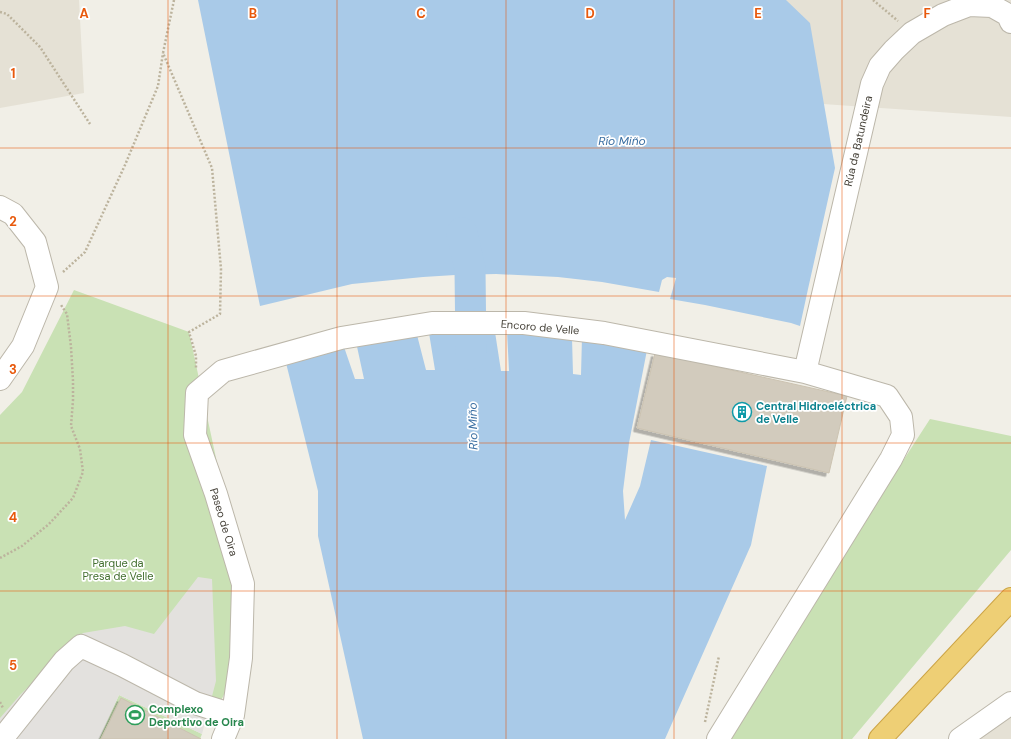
<svg xmlns="http://www.w3.org/2000/svg" width="1011" height="739" font-family="'DM Sans',sans-serif">
  <style>
    .residential { fill: #e5e1d5 }
    .green { fill: #c9e1b4 }
    .parking { fill: #e3e1de }
    .water { fill: #a9cae8 }
    .lines { fill: none; stroke-linecap: round; stroke-linejoin: round }
    .river { stroke: #a9cae8; stroke-width: 31 }
    .building { fill: #d2cbbd; stroke: #ccc3b1; filter: url(#shadow) }
    .minor-casing { stroke: #bcb7aa; stroke-width: 24 }
    .highway-casing { stroke: #cca446; stroke-width: 24 }
    .path { stroke: #bcb39d; stroke-width: 2.5; stroke-dasharray: 2 2; stroke-linecap: butt }
    .minor { stroke: #fff; stroke-width: 22 }
    .highway { stroke: #eecf75; stroke-width: 22 }
    .grid { fill: none; stroke: #e8590c; stroke-width: 1; stroke-opacity: 0.55 }
    .labels { text-anchor: middle; dominant-baseline: central; stroke-width: 3.5; stroke-linejoin: round; paint-order: stroke }
    .street-label { font-size: 11px; fill: #433f36; stroke: #fff }
    .culture-label { font-size: 11px; font-weight: bold; fill: #0d838f; stroke: #fff; text-anchor: start }
    .park-label { font-size: 11px; fill: #436f30; stroke: #fff }
    .leisure-label { font-size: 11px; font-weight: bold; fill: #27864d; stroke: #fff; text-anchor: start }
    .water-label { font-size: 12px; font-style: italic; fill: #3c70a3; stroke: #fff }
    .grid-label { font-size: 13px; text-anchor: middle; font-weight: bold; fill: #e8590c; stroke: #fff; stroke-width: 3.5; stroke-linejoin: round; paint-order: stroke }
  </style>
  <defs>
    <filter id="shadow"><feDropShadow dx="-3.5" dy="3.5" stdDeviation="0" flood-color="#0004"/></filter>
  </defs>
  <rect width="100%" height="100%" fill="#f1efe7"/>
  <path class="residential" d="M0,0H79L84,93L0,108Z
    M761,0H1011V117L794,102Z
    M1011,696V739H968Z"/>
  <path class="green" d="M74,290L189,332L243,584L241,658L213,718L112,688L0,739V415L22,392Z
    M930,419L1011,436V550L852,739H723Z
    M119,695L202,734L200,739H99Z"/>
  <path class="parking" d="M198,577L212,579L216,681L202,734L119,695L99,739H0V718L21,694L83,633L125,626L154,634Z"/>
  <path class="water" d="M198,0H786L810,23L835,168L808,289L800,326L791,323L705,305L670,299L676,278L667,277L662,280L659,292L602,282L558,277L496,274L455,275L423,277L352,284L260,306Z
    M507,331L572,338L573,374L581,375L582,337L647,350L629,443L623,491L625,520L640,486L651,440L767,466L751,545L665,739H363L318,536V491L285,359L343,344L355,379H364L356,342L417,335L426,370H435L429,333L495,332L501,371H509Z"/>
  <g class="lines">
    <path class="river" d="M462,233L470,269L471,354"/>
  </g>
  <path class="building" d="M655,353L847,396L829,473L637,428Z
    M121,698L201,739H101Z"/>
  <g class="lines">
    <g class="minor-casing">
      <path id="minor" d="M0,207L13,214L35,242L47,287L23,346L0,379
        M805,372L872,84L880,66L894,50L912,33L943,15L969,5L992,6L1008,15L1011,22
        M0,737L5,735L64,661L81,646L122,665L195,703L233,715
        M223,739L233,715L241,658L243,584L216,494L195,435L197,393L223,371L341,338L432,323H524L604,333L805,372L887,396L901,417L903,435L891,459L718,739
        M960,739L1011,703"/>
    </g>
    <g class="highway-casing">
      <path id="highway" d="M880,739L1011,599"/>
    </g>
    <path class="path" d="M174,0L163,53L212,168L221,269L220,314L189,332L196,356V368
      M873,0L898,21
      M0,12L7,14L40,47L90,124
      M63,272L85,252L125,165L158,86L163,53
      M0,558L22,546L49,524L73,498L83,472L80,449L71,426L73,400V381L71,347L67,314L61,305
      M0,702L3,708
      M705,722L719,656"/>
    <use href="#minor" class="minor"/>
    <use href="#highway" class="highway"/>
  </g>
  <path class="grid" d="M168,0V739M337,0V739M506,0V739M674,0V739M842,0V739M0,148H1011M0,296H1011M0,443H1011M0,591H1011"/>
  <defs>
    <g id="building-ring" transform="scale(1)"><circle r="9.5" fill="#fff" stroke="#0f9aa8" stroke-width="1.5"/><path d="M-4-6H4V6H1V3H-1V6H-4ZM-2.5-4.3h1.7v1.8h-1.7ZM.8-4.3h1.7v1.8H.8ZM-2.5-1h1.7V.8h-1.7ZM.8-1h1.7V.8H.8Z" fill="#0f9aa8"/></g>
    <g id="stadium-ring" transform="scale(1)"><circle r="9.5" fill="#fff" stroke="#2e9e5b" stroke-width="1.5"/><path d="M0-5a6.5 5 0 1 0 0 10a6.5 5 0 1 0 0-10ZM-3.5-1.8h7v3.6h-7Z" fill="#2e9e5b"/></g>
  </defs>
  <g fill-rule="evenodd">
    <use href="#building-ring" x="742" y="412"/>
    <use href="#stadium-ring" x="135" y="715"/>
  </g>
  <g class="labels">
    <g class="street-label">
      <text transform="translate(858 141) rotate(-77)">Rúa da Batundeira</text>
      <text transform="translate(540 327) rotate(5)">Encoro de Velle</text>
      <text transform="translate(224 522) rotate(73)">Paseo de Oira</text>
    </g>
    <g class="culture-label">
      <text x="756" y="406">Central Hidroeléctrica<tspan x="756" dy="13">de Velle</tspan></text>
    </g>
    <g class="park-label">
      <text x="118" y="563">Parque da<tspan x="118" dy="13">Presa de Velle</tspan></text>
    </g>
    <g class="leisure-label">
      <text x="149" y="709">Complexo<tspan x="149" dy="13">Deportivo de Oira</tspan></text>
    </g>
    <g class="water-label">
      <text x="622" y="141">Río Miño</text>
      <text transform="translate(473 426) rotate(-91)">Río Miño</text>
    </g>
  </g>
  <g class="grid-label">
    <text x="84" y="18">A</text>
    <text x="253" y="18">B</text>
    <text x="421" y="18">C</text>
    <text x="590" y="18">D</text>
    <text x="758" y="18">E</text>
    <text x="927" y="18">F</text>
    <text x="13" y="78">1</text>
    <text x="13" y="226">2</text>
    <text x="13" y="374">3</text>
    <text x="13" y="522">4</text>
    <text x="13" y="670">5</text>
  </g>
</svg>
